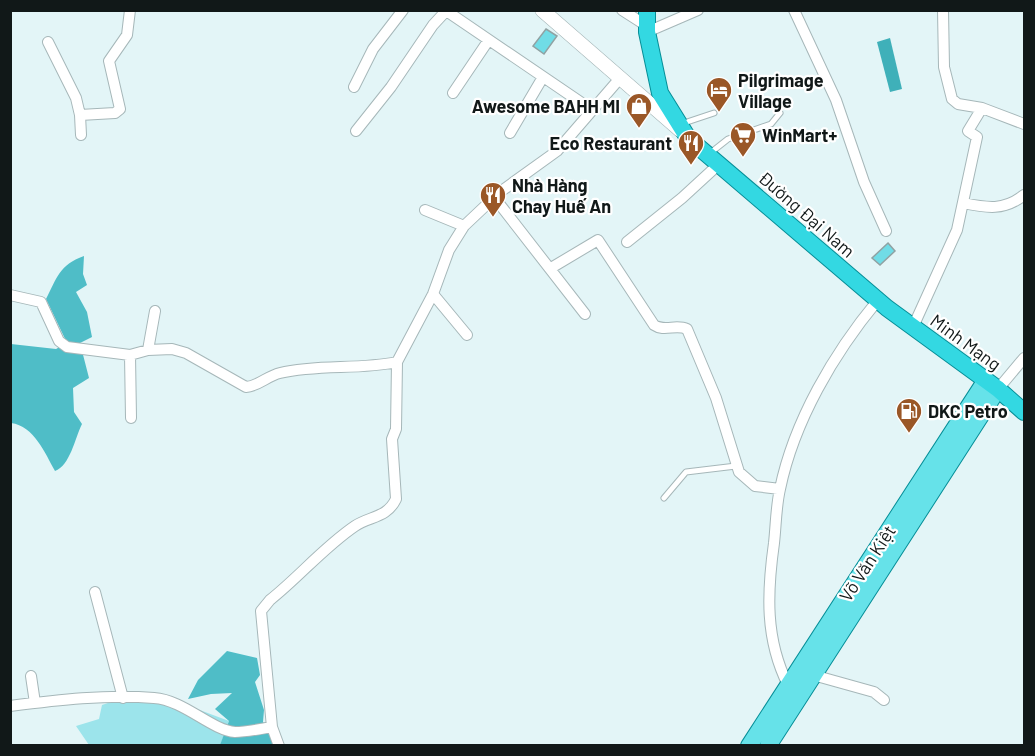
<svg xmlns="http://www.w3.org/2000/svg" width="1035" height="756" font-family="Barlow,sans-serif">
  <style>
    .green { fill: #9ce4eb }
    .forest { fill: #4fbdc7 }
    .water { fill: #3fb0b9 }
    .building { fill: #70dce6; stroke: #90a2a3; stroke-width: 1.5 }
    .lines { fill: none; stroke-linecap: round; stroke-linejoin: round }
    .service-casing { stroke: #a6b7b9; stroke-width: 7 }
    .minor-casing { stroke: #a6b7b9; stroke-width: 12 }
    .tertiary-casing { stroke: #a6b7b9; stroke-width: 15 }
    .primary-casing { stroke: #068e97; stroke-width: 18 }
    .trunk-casing { stroke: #068e97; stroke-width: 18 }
    .service { stroke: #fff; stroke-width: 5 }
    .minor { stroke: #fff; stroke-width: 10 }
    .tertiary { stroke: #fff; stroke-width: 14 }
    .primary { stroke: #66e2e9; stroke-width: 16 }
    .trunk { stroke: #33d8e2; stroke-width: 16 }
    .labels { text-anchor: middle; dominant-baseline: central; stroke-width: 4.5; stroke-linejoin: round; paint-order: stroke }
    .poi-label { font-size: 18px; font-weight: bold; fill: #111818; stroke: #fff; text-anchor: start }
    .street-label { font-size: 18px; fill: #111818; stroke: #fff }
  </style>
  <rect width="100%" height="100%" fill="#e3f5f7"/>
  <path class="green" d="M140,692L173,700L229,721L220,746L89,745L76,726L99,719L102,705Z"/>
  <path class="forest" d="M84,256L83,274L87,285L76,292L87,312L92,337L80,343L89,378L73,388L74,412L82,424C75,438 70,466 55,471C45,453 34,426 11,423V344L56,349L67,343L46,299C57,278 59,265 84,256Z
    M227,651L257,658L260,675L255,682L264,710L263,722L276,736L279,745H220L229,721L215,709L232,693L211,694L188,699L198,680Z"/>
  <path class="water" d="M890,38L902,89L890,92L877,42Z"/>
  <path class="building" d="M546,29L557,36L544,54L533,46Z
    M888,243L895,251L880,265L872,258Z"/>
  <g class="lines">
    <g class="service-casing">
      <path id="service" d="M681,124L714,113
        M709,154L728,139L771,124L780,113
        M664,498L686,472L736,466"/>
    </g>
    <g class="minor-casing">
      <path id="minor" d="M445,10L592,110
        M622,10L647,26
        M794,10L836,100L864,182L886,231
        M943,10L944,67L952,99L958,104L982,108L1024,124
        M647,32L698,10
        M48,42L76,98L80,115
        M354,87L373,49L403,10
        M453,93L488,41
        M356,131L391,87L433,25L446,11
        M510,133L543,77
        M81,135L80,115L115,113L120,109L109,61L127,35L130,10
        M494,197L585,314
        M963,203C987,208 1004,211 1024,195
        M425,210L464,226
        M627,242L682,198L719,164
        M551,268L598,240L654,325C664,332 676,324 687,329L716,398L739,472L755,486L780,489
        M433,294L467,335
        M10,295L41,302L59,341L67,347L130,355L148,350L172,349L186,353L246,387C259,386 267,376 280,373C318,364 359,370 397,362
        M913,327L957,230L977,137L968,131L982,108
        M148,350L155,311
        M130,355L131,418
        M998,389L1024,358
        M95,592L123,698
        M813,675L874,692L884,700
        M31,676L35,703
        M788,685C765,639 767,593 774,543C776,525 776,506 780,489C794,421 834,353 878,300
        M10,706C57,700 107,694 154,698C184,700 211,730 235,732C247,732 260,729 272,727
        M279,746L272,727L261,611L270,600C299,577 324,547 355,526C370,516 387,518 396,499L392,439L396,429L397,362L433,294L449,250L464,226L500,192L557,151L621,77"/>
    </g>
    <g class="tertiary-casing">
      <path id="tertiary" d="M542,10L680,130"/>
    </g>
    <g class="primary-casing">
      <path id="primary" d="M749,746L986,380
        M768,746L998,389"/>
    </g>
    <g class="trunk-casing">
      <path id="trunk" d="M647,10V32L660,93L688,138L887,308L998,389L1024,412"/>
    </g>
    <use href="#service" class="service"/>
    <use href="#minor" class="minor"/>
    <use href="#tertiary" class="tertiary"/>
    <use href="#primary" class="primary"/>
    <use href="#trunk" class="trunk"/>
  </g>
  <defs>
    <g id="hotel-pin" transform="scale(1.35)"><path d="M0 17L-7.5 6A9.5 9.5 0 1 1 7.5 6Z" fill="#9a5727" stroke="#fff"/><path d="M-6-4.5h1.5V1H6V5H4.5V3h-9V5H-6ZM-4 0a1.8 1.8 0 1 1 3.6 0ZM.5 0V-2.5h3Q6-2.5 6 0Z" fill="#fff"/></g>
    <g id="shop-pin" transform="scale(1.35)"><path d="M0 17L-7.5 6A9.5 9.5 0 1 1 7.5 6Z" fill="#9a5727" stroke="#fff"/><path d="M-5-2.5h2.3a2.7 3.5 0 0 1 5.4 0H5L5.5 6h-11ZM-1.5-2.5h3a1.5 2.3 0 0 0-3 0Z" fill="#fff"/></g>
    <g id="supermarket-pin" transform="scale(1.35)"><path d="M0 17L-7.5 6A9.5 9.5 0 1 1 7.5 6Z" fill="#9a5727" stroke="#fff"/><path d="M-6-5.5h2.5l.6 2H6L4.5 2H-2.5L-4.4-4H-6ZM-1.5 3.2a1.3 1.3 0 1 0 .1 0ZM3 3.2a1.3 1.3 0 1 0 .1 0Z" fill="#fff"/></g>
    <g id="restaurant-pin" transform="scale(1.35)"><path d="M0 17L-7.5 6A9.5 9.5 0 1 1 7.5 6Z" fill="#9a5727" stroke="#fff"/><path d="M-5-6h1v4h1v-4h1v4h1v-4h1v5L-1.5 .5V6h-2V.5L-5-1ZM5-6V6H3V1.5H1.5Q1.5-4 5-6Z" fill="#fff"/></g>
    <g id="fuel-pin" transform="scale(1.35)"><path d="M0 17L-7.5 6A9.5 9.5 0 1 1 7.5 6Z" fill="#9a5727" stroke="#fff"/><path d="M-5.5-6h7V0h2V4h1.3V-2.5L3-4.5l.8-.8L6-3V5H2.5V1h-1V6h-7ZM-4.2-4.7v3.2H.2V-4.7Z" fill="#fff"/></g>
  </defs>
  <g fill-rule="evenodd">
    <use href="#hotel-pin" x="719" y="90"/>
    <use href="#shop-pin" x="639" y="106"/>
    <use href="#supermarket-pin" x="743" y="135"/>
    <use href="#restaurant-pin" x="691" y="143"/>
    <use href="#restaurant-pin" x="493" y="195"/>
    <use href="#fuel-pin" x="909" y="411"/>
  </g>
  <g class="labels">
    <g class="poi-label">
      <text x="738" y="80">Pilgrimage<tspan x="738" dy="21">Village</tspan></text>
      <text x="620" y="106" text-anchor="end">Awesome BAHH MI</text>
      <text x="762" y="135">WinMart+</text>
      <text x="672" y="143" text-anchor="end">Eco Restaurant</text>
      <text x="512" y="185">Nhà Hàng<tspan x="512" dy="21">Chay Huế An</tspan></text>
      <text x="928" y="411">DKC Petro</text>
    </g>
    <g class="street-label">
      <text transform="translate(807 214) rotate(41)">Đường Đại Nam</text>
      <text transform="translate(966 342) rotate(36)">Minh Mạng</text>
      <text transform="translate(867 563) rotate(-57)">Võ Văn Kiệt</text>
    </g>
  </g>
  <rect width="1035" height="756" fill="none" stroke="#111818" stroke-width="24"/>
</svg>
